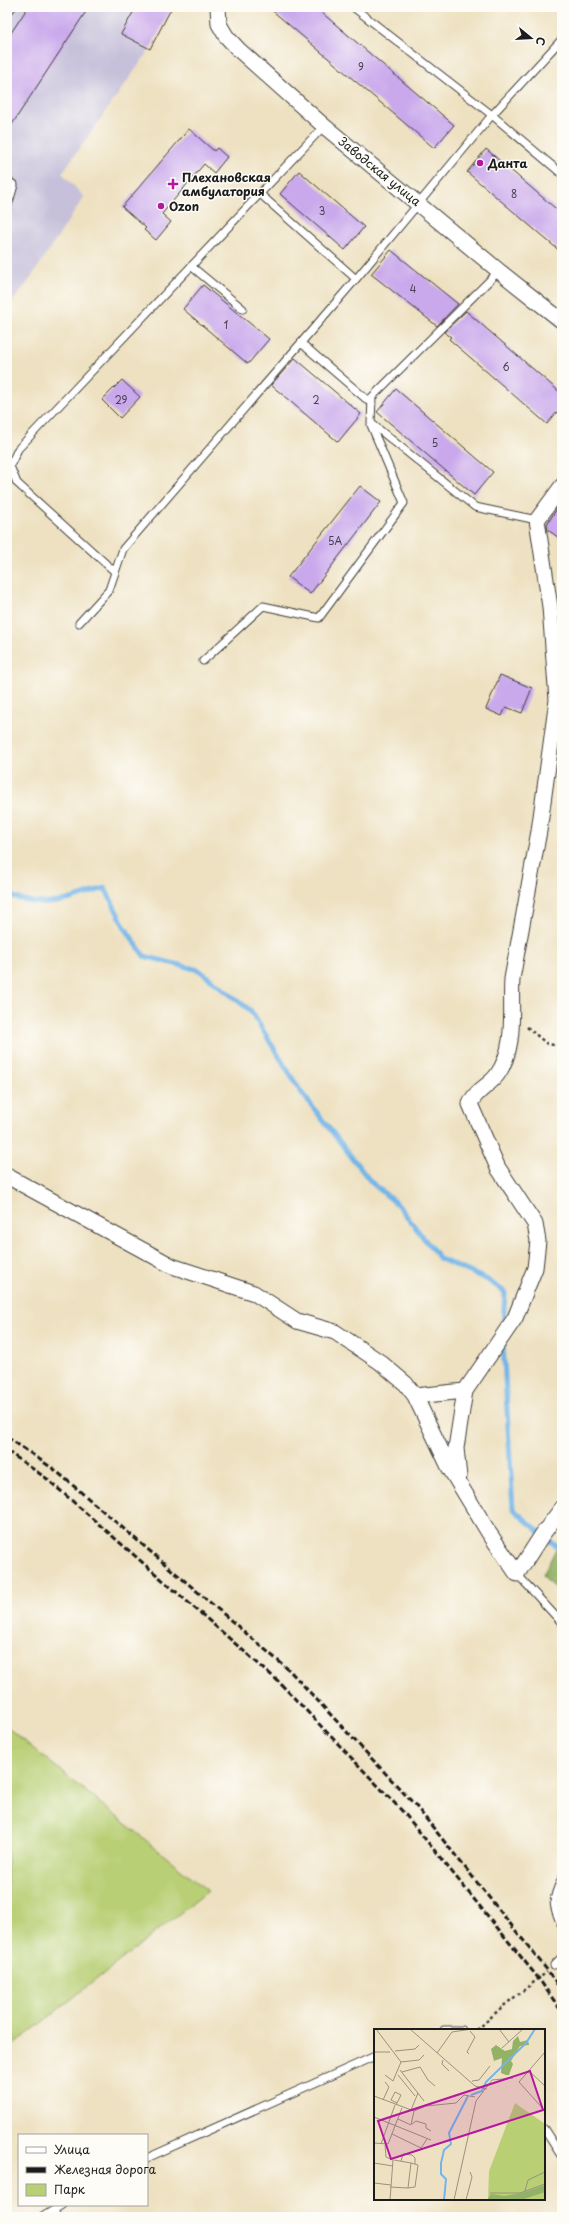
<svg xmlns="http://www.w3.org/2000/svg" width="569" height="2224" font-family="'Playpen Sans',sans-serif">
  <style>
    .industrial { fill: #c6c0da }
    .green { fill: #b8cf74; stroke: #6a7648 }
    .forest { fill: #92b266; stroke: #576741 }
    .lines { fill: none; stroke-linecap: round; stroke-linejoin: round }
    .stream { stroke: #73b5e8; stroke-width: 5 }
    .building { fill: #c9a8ec }
    .service-casing { stroke: #3c3a35; stroke-width: 9 }
    .minor-casing { stroke: #3c3a35; stroke-width: 17 }
    .path { stroke: #3c3a35; stroke-width: 2.5; stroke-dasharray: 3 3; stroke-linecap: butt }
    .service { stroke: #fff; stroke-width: 7 }
    .minor { stroke: #fff; stroke-width: 15 }
    .rail { stroke: #1c1c1c; stroke-width: 3; stroke-dasharray: 6 3; stroke-linecap: butt }
    .poi-dot { fill: #b5179e; stroke: #fdfcf7; stroke-width: 1.5 }
    .labels { text-anchor: middle; dominant-baseline: central; stroke-width: 3; stroke-linejoin: round; paint-order: stroke }
    .number-label { font-size: 10px; fill: #473f50 }
    .poi-label { font-size: 12px; font-weight: bold; fill: #1c1c1c; stroke: #fdfcf7; text-anchor: start }
    .street-label { font-size: 12px; fill: #1c1c1c; stroke: #fdfcf7 }
    .inset-river { fill: none; stroke: #73b5e8; stroke-width: 2 }
    .inset-road { fill: none; stroke: #9a927f; stroke-width: 1 }
    .view { fill: #b5179e; fill-opacity: 0.15; stroke: #b5179e; stroke-width: 2 }
    .inset-edge { fill: none; stroke: #1c1c1c; stroke-width: 2 }
  </style>
  <rect width="100%" height="100%" fill="#fdfcf7"/>
  <filter id="ink" filterUnits="userSpaceOnUse"><feTurbulence type="fractalNoise" baseFrequency=".025" numOctaves="2"/><feDisplacementMap in="SourceGraphic" scale="8" xChannelSelector="R" yChannelSelector="G"/><feConvolveMatrix kernelMatrix="1 2 1 2 8 2 1 2 1" color-interpolation-filters="sRGB"/></filter>
  <filter id="wash" filterUnits="userSpaceOnUse"><feTurbulence type="fractalNoise" baseFrequency=".012" numOctaves="4" result="noise"/><feDisplacementMap in="SourceGraphic" scale="16" xChannelSelector="R" yChannelSelector="G"/><feGaussianBlur stdDeviation="0.9" result="paint"/><feColorMatrix in="noise" values="0 0 0 0 0 0 0 0 0 0 0 0 0 0 0 0 0 1.4 0 .05"/><feComposite in="paint" operator="in"/></filter>
  <g filter="url(#wash)">
    <rect width="100%" height="100%" fill="#eee1c1"/>
    <path class="industrial" d="M7,7H172L150,49L62,173L84,197L28,282L7,308Z"/>
    <path class="green" d="M7,1727L208,1891L7,2050Z"/>
    <path class="forest" d="M562,1537V1597L543,1575Z"/>
    <g class="lines">
      <path class="stream" d="M7,894C46,912 67,900 105,888L124,926L144,956L199,970L251,1011L301,1092L371,1182L397,1204L440,1259L486,1279L505,1292L503,1327
        M503,1343L513,1509L562,1551"/>
    </g>
    <g id="blocks">
      <path class="building" d="M28,7H89L7,132V39Z
        M136,7H172L150,49L121,34Z
        M268,7H315L454,125L434,148Z
        M189,129L214,151L217,148L227,157L214,173L204,164L162,214L171,222L156,240L144,230L146,228L122,207Z
        M486,149L562,214V253L467,172Z
        M299,171L364,227L345,250L280,194Z
        M391,250L458,304L437,326L371,274Z
        M203,285L269,339L248,364L183,309Z
        M466,311L562,394V406L547,424L449,339L451,337L444,332Z
        M295,358L361,414L338,442L271,385Z
        M122,380L140,397L120,418L102,400Z
        M396,389L493,472L474,495L377,412Z
        M360,486L381,502L310,594L288,577Z
        M562,501V540L548,530L547,524Z
        M500,675L532,688L522,713L506,707L502,716L486,709Z"/>
    </g>
  </g>
  <g filter="url(#ink)">
    <use href="#blocks" fill-opacity="0" stroke="#3c3a35" stroke-width="1"/>
    <g class="lines">
      <g class="service-casing">
        <path id="service" d="M353,7L492,115L562,174
          M7,13L12,7
          M7,180L14,185L7,209
          M259,193L356,279
          M191,266L243,309
          M499,271L372,397L371,423L475,507L537,520
          M301,343L372,404
          M115,572L17,483L10,466L18,449L324,126
          M79,623L109,590L123,549L356,279L492,115L562,39
          M203,661L263,606L319,618L404,503L371,425
          M517,1574L562,1623
          M562,1878C552,1899 551,1904 562,1926
          M554,1965L562,1957
          M444,2030H462
          M544,2129L562,2157
          M147,2158L375,2056
          M54,2210L57,2217
          M42,2217L62,2205"/>
      </g>
      <g class="minor-casing">
        <path id="minor" d="M218,7L219,24L226,36L239,50L324,126L499,271L562,321
          M7,1176L172,1266L254,1293L297,1321L335,1332L380,1362L406,1384L415,1396L449,1467L489,1533L517,1574L542,1535L562,1508
          M465,1391L515,1318L535,1268L538,1241L535,1224L498,1168L470,1104C474,1092 490,1085 497,1075C517,1047 510,1010 512,979L539,831L557,700L550,607L537,520L562,486
          M415,1396L465,1391L456,1448L459,1477"/>
      </g>
      <path class="path" d="M527,1027L547,1044L562,1046
        M477,2030L502,2007L547,1972"/>
      <use href="#service" class="service"/>
      <use href="#minor" class="minor"/>
      <path class="rail" d="M7,1437L55,1470L289,1670L415,1805L548,1971L562,1992
        M7,1451L46,1478L278,1681L404,1813L539,1979L562,2012"/>
    </g>
  </g>
  <g class="poi-dot">
    <circle cx="480" cy="163" r="4"/>
    <path d="M171 178h4v4h4v4h-4v4h-4v-4h-4v-4h4z"/>
    <circle cx="161" cy="206" r="4"/>
  </g>
  <g class="labels">
    <g class="number-label">
      <text x="361" y="66">9</text>
      <text x="514" y="193">8</text>
      <text x="322" y="210">3</text>
      <text x="413" y="288">4</text>
      <text x="226" y="324">1</text>
      <text x="506" y="366">6</text>
      <text x="121" y="399">29</text>
      <text x="316" y="399">2</text>
      <text x="435" y="442">5</text>
      <text x="335" y="540">5А</text>
    </g>
    <g class="poi-label">
      <text x="488" y="163">Данта</text>
      <text x="182" y="177">Плехановская<tspan x="182" dy="14">амбулатория</tspan></text>
      <text x="169" y="206">Ozon</text>
    </g>
    <g class="street-label">
      <text transform="translate(380 171) rotate(39)">Заводская улица</text>
    </g>
  </g>
  <g transform="translate(374 2029)">
    <rect width="171" height="171" fill="#eee1c1"/>
    <path d="M141,74L171,95V171H114L115,142Z" fill="#b8cf74"/>
    <path d="M144,7L146,13L154,11L155,16L146,17L137,32L139,35L135,46H132L127,44L128,29L120,32L117,20L122,16L131,22L138,20L139,12ZM171,156V163L147,171H113L117,165L130,167L148,164Z" fill="#92b266"/>
    <path class="inset-river" d="M97,66L108,62L112,53L152,14L161,0M70,171L72,150L67,145V134L70,121L77,115L75,104L94,67"/>
    <path class="inset-road" d="M2,0L27,33L19,52L11,46M36,0L101,57L113,60M125,0L135,13M128,19L149,0M21,22L41,20L45,16M0,23H16M171,23L145,53L171,82M63,24L78,3L98,0M95,25L93,23L101,8L96,2M69,31L68,35L75,42M27,33L45,31L50,26M26,41L50,72M154,41L171,57M28,43L46,38L54,51L61,57M24,46L41,67M98,52L105,51L116,37M0,67L40,82M9,71L15,58L11,53M22,76L27,66L21,63L17,71L23,74M37,81L44,64M40,82L52,77L82,74L90,66L101,68M0,88L57,111M24,90L37,96L40,82M38,95L42,92L52,95V99L57,102M18,105L47,119L53,110M0,114L14,115L28,79M7,115L21,76M11,116L12,128L19,131L16,171M27,132L29,125L38,126L41,129V135M0,134L19,137M0,154L17,156M16,158L34,159L37,134L20,131M34,159L41,158L44,136L37,134M151,162L154,151L171,143M116,164H146L171,155M80,171L102,72L118,51L139,49M92,171L98,148L96,143"/>
    <path class="view" d="M156,42L169,81L17,130L4,92Z"/>
    <rect width="171" height="171" class="inset-edge"/>
  </g>
  <rect width="569" height="2224" fill="none" stroke="#fdfcf7" stroke-width="24"/>
  <rect x="18" y="2134" width="130" height="72" fill="#fdfcf7" stroke="#a3a29f"/>
  <rect x="26" y="2147" width="20" height="6" fill="#ffffff" stroke="#a3a29f"/>
  <text x="54" y="2154" font-size="12" fill="#1c1c1c">Улица</text>
  <rect x="26" y="2167" width="20" height="6" fill="#1c1c1c" stroke="#a3a29f"/>
  <text x="54" y="2174" font-size="12" fill="#1c1c1c">Железная дорога</text>
  <rect x="26" y="2184" width="20" height="12" fill="#b8cf74" stroke="#a3a29f"/>
  <text x="54" y="2194" font-size="12" fill="#1c1c1c">Парк</text>
  <g transform="translate(531 38) rotate(108)" stroke="#fdfcf7" stroke-width="3" paint-order="stroke">
  <path d="M0-3L7 15L0 10L-7 15Z" fill="#1c1c1c"/>
  <text y="-6" font-size="11" font-weight="bold" text-anchor="middle" fill="#1c1c1c">С</text>
  </g>
</svg>
